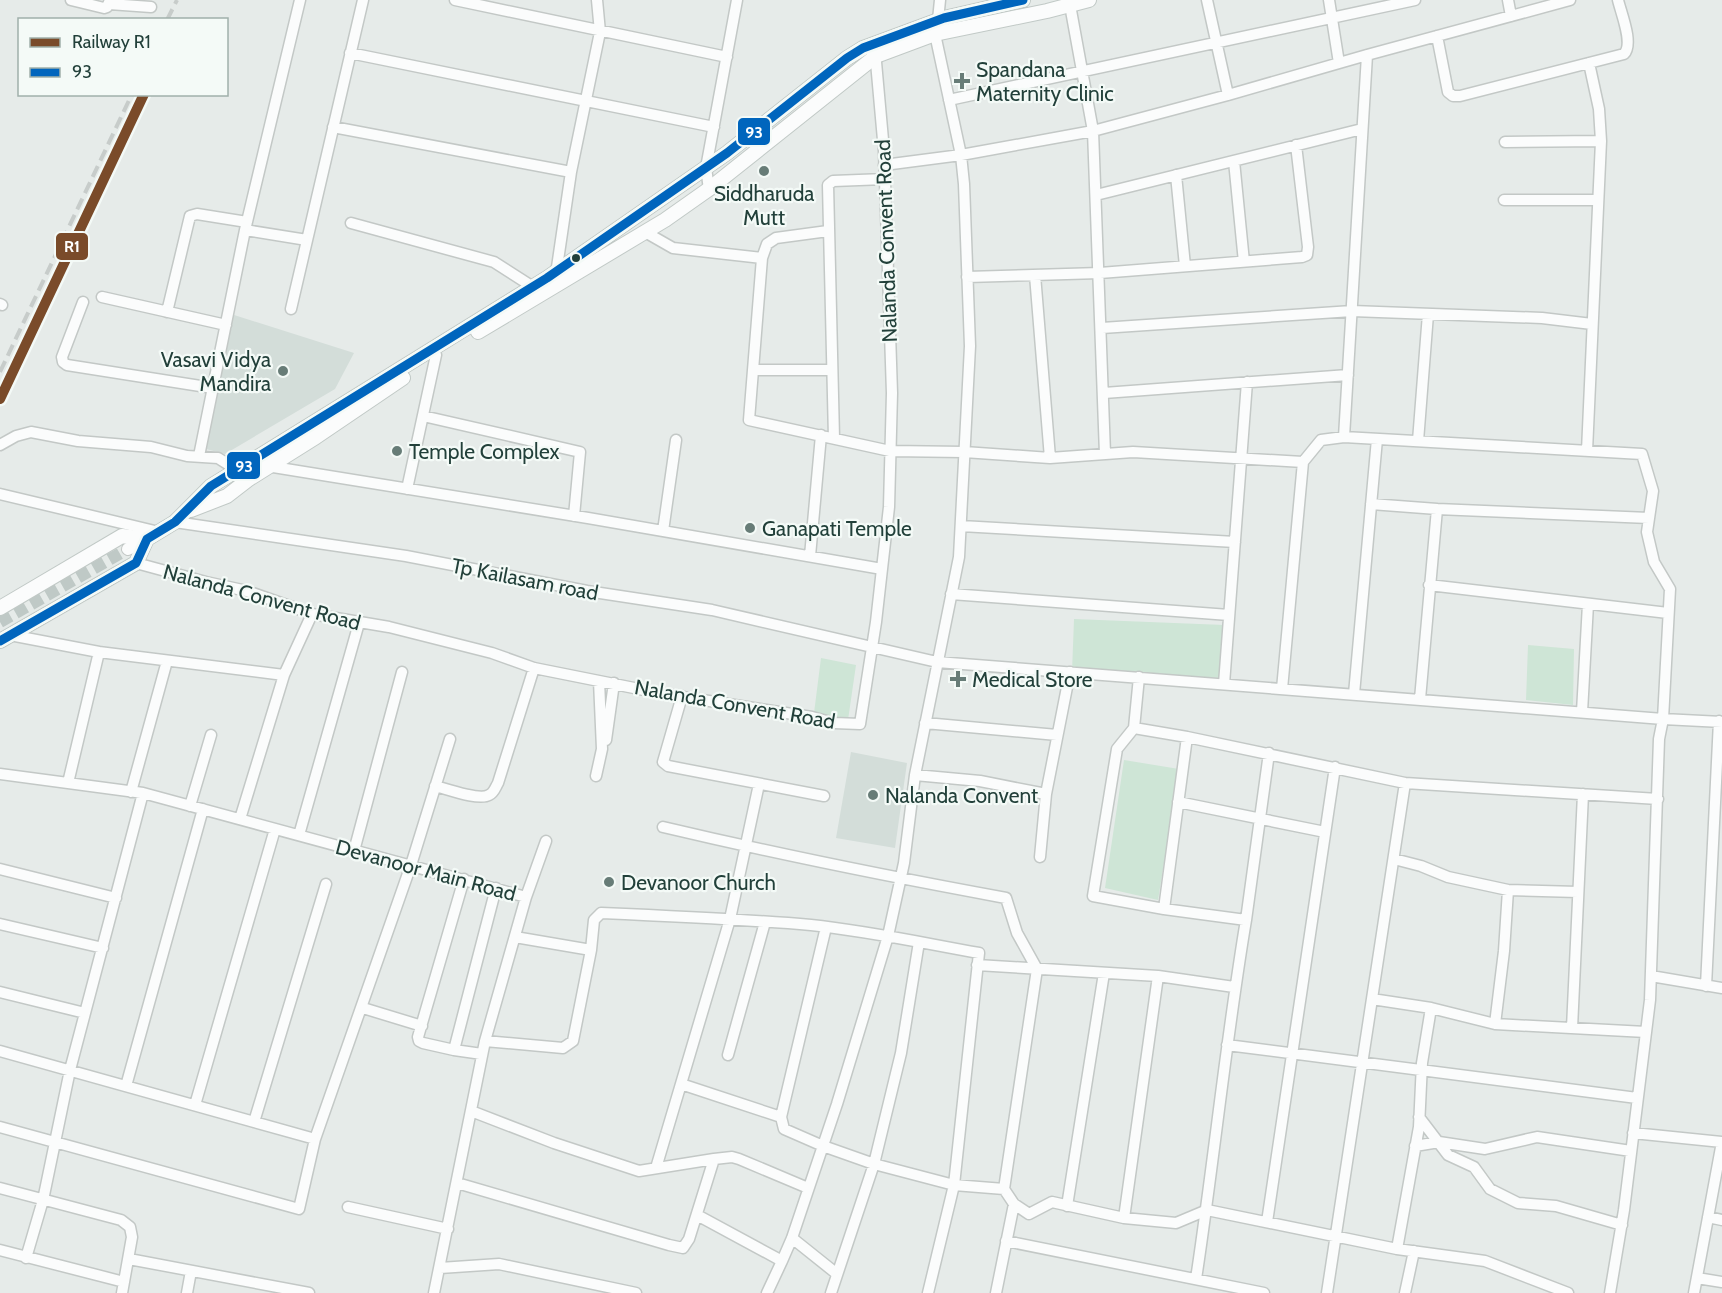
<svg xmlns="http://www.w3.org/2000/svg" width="1722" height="1293" font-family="Cabin,sans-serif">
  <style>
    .built { fill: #d3ddd9 }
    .green { fill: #cee5d6 }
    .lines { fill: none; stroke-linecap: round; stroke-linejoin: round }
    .tertiary-tunnel { stroke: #bfc9c6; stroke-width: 12; stroke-dasharray: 12 6; stroke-linecap: butt }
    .minor-casing { stroke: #c3c8c6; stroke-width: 13 }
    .tertiary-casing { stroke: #c3c8c6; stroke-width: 14 }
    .secondary-casing { stroke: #c1c9c6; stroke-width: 16 }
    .minor { stroke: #fbfcfc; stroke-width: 10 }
    .tertiary { stroke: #fbfcfc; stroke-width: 12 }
    .secondary { stroke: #fbfcfc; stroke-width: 14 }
    .rail { stroke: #c7ccca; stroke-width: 4; stroke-dasharray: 12 6; stroke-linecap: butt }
    .bus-1-casing { stroke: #f4faf7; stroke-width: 14 }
    .bus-1 { stroke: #0065bd; stroke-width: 9 }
    .rail-1-casing { stroke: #f4faf7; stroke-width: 15 }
    .rail-1 { stroke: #7a4b2a; stroke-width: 10 }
    .poi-dot { fill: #677c77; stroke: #f4faf7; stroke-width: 2 }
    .bus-dot { fill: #22403a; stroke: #f4faf7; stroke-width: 2 }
    .labels { text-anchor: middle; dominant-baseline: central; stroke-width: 4.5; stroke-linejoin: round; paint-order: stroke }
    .poi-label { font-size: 21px; fill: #22403a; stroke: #f4faf7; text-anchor: start }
    .street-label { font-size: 21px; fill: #22403a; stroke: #f4faf7 }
    .line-badge { stroke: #f4faf7; stroke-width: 2 }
    .badge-label { font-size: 16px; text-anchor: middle; font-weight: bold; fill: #fff }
  </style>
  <rect width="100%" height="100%" fill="#e6ebe9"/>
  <path class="built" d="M231,314L354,353L335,389L225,454L206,449Z
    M851,752L907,763L895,848L836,838Z"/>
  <path class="green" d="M1074,619L1224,625L1222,678L1072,672Z
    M1528,645L1574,649L1573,705L1526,700Z
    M821,658L856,665L848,720L814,713Z
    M1124,760L1179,769L1158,900L1105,888Z"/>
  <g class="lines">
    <path class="tertiary-tunnel" d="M0,622L128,549"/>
    <g class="minor-casing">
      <path id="minor" d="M71,0L104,8L107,7L110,0
        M455,0L727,57
        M1207,0L1228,95L1367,55L1570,0
        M1329,0L1339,63
        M1508,0L1511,16
        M109,4L151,7
        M1070,5L1093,131L1105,454
        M938,20L940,0
        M1437,36L1448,92L1453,96H1460L1624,54C1634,44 1621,13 1618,0
        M350,53L714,127
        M949,100L1415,0
        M333,127L571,172
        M1505,142L1601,141
        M1234,161L1244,262
        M884,165L961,155L1093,131L1228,95
        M1176,175L1185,266
        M709,189L706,168L737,0
        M1096,195L1362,129
        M1504,200H1598
        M351,223L494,262L533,287
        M245,230L307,240
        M828,231L776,238L767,244L762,258L749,420L890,451L964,452L1050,458L1133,452L1303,462
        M645,232L673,248L762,258
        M556,274L571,172L600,32L597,0
        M1035,275L1050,458
        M967,277L1100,273L1302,257L1307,255L1308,247L1296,145
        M102,297L226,325
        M83,302L62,357L63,362L67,365L213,388
        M0,304L2,305
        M291,309L363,0
        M167,312L190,216L197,214L247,222
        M1102,328L1352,311L1542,318L1592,324
        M753,370H832
        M1104,393L1348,375
        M423,416L580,452L574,516
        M1344,437L1367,55
        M834,438L828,185L833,181L885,179
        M1418,441L1428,314
        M0,445L16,436L31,432L78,441L151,447L187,456L218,458L237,470
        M1587,451L1601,141L1599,109L1589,63
        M199,456L245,230L300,0
        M267,466L588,518L882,569
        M407,489L436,355
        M0,494L159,532
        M1371,504L1437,509L1649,518
        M175,522L406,556L587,591L712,610L937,662L1663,719L1670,589L1654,562L1647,532L1653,491L1642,454L1344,437L1321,440L1303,462L1282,689
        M961,526L1235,542
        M663,531L676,440
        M810,556L821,435
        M136,563L206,582L247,591L312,614L389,627L492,653L534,668L664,694L812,717L834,723L860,724L876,622L889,507L892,393L884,151L875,51
        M1429,585L1668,613
        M951,594L1229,615
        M10,635L99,652L68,783
        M99,652L284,675
        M1139,677L1134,728L1117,749L1093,896L1164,909L1246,920C1226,1039 1214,1160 1196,1279
        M1224,684L1247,382
        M1354,694L1377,439
        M682,696L663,762L668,766L824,796
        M1420,699L1437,509
        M1582,712L1588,604
        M925,723L1057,735
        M1134,728L1187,737L1405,783L1658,799
        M606,740L614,683
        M0,774L143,793L526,897
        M915,775L980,781L1046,794
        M596,776L602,749L599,681
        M435,786C447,789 479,801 489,795C494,793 495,788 498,783L534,668
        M131,792L167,661
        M1178,802L1325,832
        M190,806L211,735
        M240,819L284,675L312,614
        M663,827C777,854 891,877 1006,898L1017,933L1037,969L1004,1189L1014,1204L1029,1214L1052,1202L1124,1218L1176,1223L1207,1210L1397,1249L1485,1261L1568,1293
        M299,835L359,623
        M354,851L402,672
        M1040,857L1046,794L1070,672
        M1394,859L1421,866L1448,877L1508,890L1578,892
        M0,869L116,898
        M1164,909L1187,737
        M1246,920L1269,753
        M0,924L103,948
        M826,927L781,1117L784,1129L823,1146L874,1164L831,1293
        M515,937L591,950
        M919,942L901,1053L874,1164L954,1185L1004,1189
        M977,965L1158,976
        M1651,976L1722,988
        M1706,986L1719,721
        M0,992L85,1013
        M1372,999L1431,1008L1495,1024L1646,1032
        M363,1008L422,1026
        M1495,1024L1504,951L1508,890
        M1572,1028L1583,794
        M485,1041L563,1048L573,1041L591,950L594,920L601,913C671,916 741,919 811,925C868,931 923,943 979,953L954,1185L928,1293
        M1227,1045L1637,1098
        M454,1050L423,1043L419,1041L418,1037L464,879
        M0,1051L315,1139
        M482,1054L454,1050L496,888
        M728,1055L765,922
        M681,1084L781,1117
        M126,1086L203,809
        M195,1105L275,829
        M1419,1117L1448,1155L1474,1167L1490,1189L1518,1203L1556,1206L1622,1225
        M254,1122L326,884
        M0,1127L299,1209L315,1139L411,865L450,739
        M1633,1133L1722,1142
        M1415,1146L1439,1142L1485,1149L1537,1137L1631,1151
        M714,1159L732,1157L739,1159L808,1188
        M656,1168L730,919L759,784
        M457,1183L669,1245L683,1248L689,1239L714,1159L639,1171L554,1143L471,1111
        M0,1188L121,1220L130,1227L132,1237L122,1293
        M1067,1206L1104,973
        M348,1207L448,1229
        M697,1215L782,1261L792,1238L837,1104L888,936L904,863L915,775L959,557L970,346L964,184L961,155L935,34
        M1708,1217L1722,1220
        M1124,1218L1158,976L1234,987
        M1267,1222L1335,767
        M792,1238L837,1274
        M1006,1241L1264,1293
        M1397,1249L1419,1127L1422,1063L1431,1008
        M0,1250L124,1282
        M26,1258L43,1200L70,1070L143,793
        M129,1259L309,1293
        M440,1268L499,1264L636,1293
        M1697,1278L1722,1282
        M187,1293L191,1271
        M434,1293L485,1041L526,897L546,841
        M767,1293L782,1261
        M996,1293L1014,1204
        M1327,1293L1405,783
        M1405,1293L1414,1251
        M1610,1293L1624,1210L1650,1000L1659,739L1663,719L1722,722
        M1694,1293L1722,1142"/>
    </g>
    <g class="tertiary-casing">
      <path id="tertiary" d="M128,549L147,539"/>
    </g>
    <g class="secondary-casing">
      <path id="secondary" d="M478,332L665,220L709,189L876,56L935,34L1047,11L1089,0
        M191,510L227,496L249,479L316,437L403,378
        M0,608L122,536L147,539
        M0,641L136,563L147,539L175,522L211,486L547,278L727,153L847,58L863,48L944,18L1023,0"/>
    </g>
    <use href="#minor" class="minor"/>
    <use href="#tertiary" class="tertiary"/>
    <use href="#secondary" class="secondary"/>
    <path class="rail" d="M167,20L177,0
      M0,372L132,94"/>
    <g class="bus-1-casing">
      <path id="bus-1" d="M0,641L136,563L147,539L175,522L211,486L547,278L727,153L847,58L863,48L944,18L1023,0"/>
    </g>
    <use href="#bus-1" class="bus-1"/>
    <g class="rail-1-casing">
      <path id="rail-1" d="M0,399L144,94"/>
    </g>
    <use href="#rail-1" class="rail-1"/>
  </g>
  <g class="poi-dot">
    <path d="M959 72h6v6h6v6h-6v6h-6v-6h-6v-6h6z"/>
    <circle cx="764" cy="171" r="6"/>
    <circle cx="283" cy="371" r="6"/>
    <circle cx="397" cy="451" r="6"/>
    <circle cx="750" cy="528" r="6"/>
    <path d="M955 670h6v6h6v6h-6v6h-6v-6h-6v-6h6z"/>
    <circle cx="873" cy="795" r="6"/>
    <circle cx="609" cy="882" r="6"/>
  </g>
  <circle class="bus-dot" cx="576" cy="258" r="5"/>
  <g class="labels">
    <g class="poi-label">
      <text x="976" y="69">Spandana<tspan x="976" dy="24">Maternity Clinic</tspan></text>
      <text x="764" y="193" text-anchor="middle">Siddharuda<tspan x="764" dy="24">Mutt</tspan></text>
      <text x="271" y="359" text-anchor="end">Vasavi Vidya<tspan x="271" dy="24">Mandira</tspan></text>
      <text x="409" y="451">Temple Complex</text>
      <text x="762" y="528">Ganapati Temple</text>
      <text x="972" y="679">Medical Store</text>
      <text x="885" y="795">Nalanda Convent</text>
      <text x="621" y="882">Devanoor Church</text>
    </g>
    <g class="street-label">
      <text transform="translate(886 241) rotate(-92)">Nalanda Convent Road</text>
      <text transform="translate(525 579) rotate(11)">Tp Kailasam road</text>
      <text transform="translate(262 597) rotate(15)">Nalanda Convent Road</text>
      <text transform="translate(735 704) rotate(10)">Nalanda Convent Road</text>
      <text transform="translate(426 870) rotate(15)">Devanoor Main Road</text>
    </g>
  </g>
  <g class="line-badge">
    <rect x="737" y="117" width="34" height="29" rx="6" fill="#0065bd"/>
    <rect x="55" y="232" width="34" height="29" rx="6" fill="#7a4b2a"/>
    <rect x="226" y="451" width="35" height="29" rx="6" fill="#0065bd"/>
  </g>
  <g class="badge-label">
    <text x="754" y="138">93</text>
    <text x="72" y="252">R1</text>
    <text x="244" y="472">93</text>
  </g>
  <rect x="18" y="18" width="210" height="78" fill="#f4faf7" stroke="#a0b0ab" stroke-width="1.5"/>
  <rect x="30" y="38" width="30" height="9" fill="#7a4b2a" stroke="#a0b0ab" stroke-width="1.5"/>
  <text x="72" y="48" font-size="18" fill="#22403a">Railway R1</text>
  <rect x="30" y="68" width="30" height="9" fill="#0065bd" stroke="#a0b0ab" stroke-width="1.5"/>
  <text x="72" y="78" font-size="18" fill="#22403a">93</text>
</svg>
